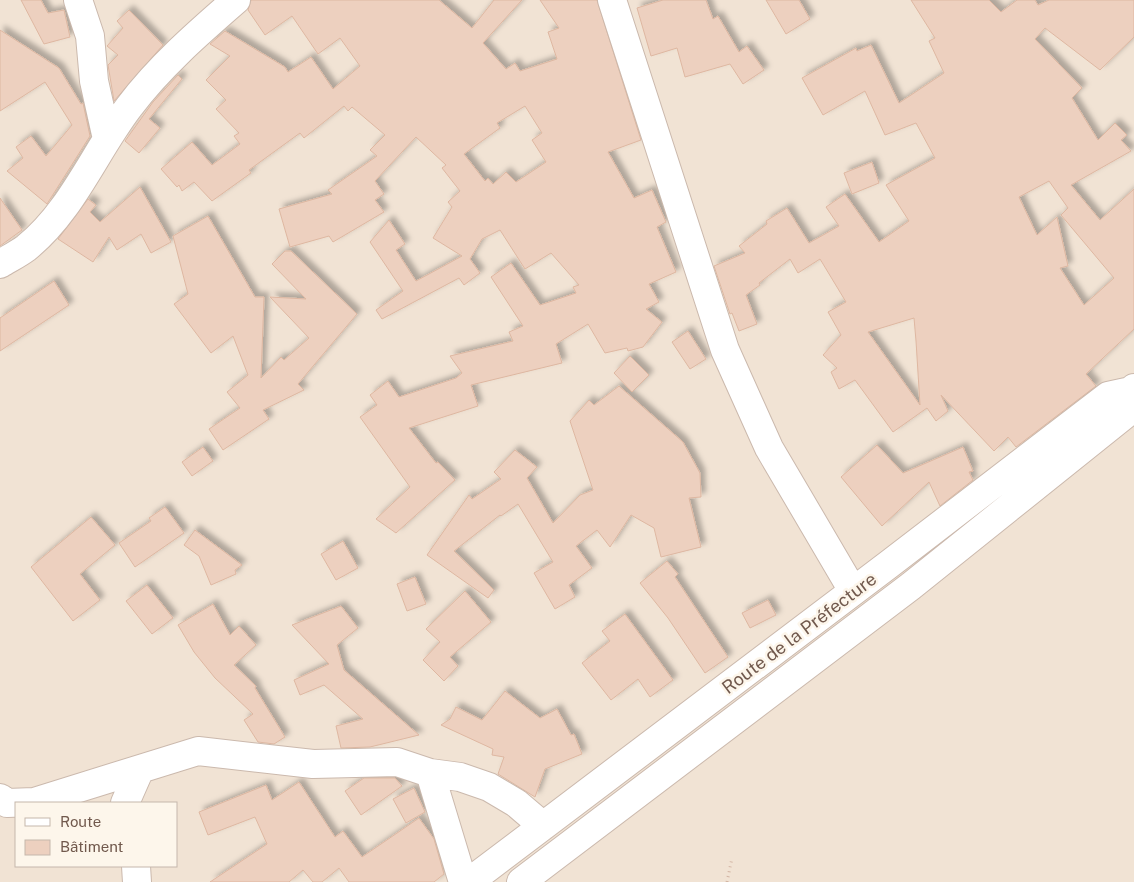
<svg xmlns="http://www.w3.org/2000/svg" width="1134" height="882" font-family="'Public Sans',sans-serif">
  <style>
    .residential { fill: #f1e3d4; fill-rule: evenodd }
    .building { fill: #edd0bf; stroke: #deb7a1; fill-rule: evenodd; filter: url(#shadow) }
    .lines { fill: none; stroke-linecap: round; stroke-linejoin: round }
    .minor-casing { stroke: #cbb9ad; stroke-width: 30 }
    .path { stroke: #d2b4a3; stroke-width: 3; stroke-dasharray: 1 4; stroke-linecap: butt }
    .minor { stroke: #fff; stroke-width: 28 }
    .labels { text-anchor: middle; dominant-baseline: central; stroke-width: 5; stroke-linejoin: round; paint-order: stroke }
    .street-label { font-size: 18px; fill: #71594d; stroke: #fdf6eb }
  </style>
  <defs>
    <filter id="shadow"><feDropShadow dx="4.5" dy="-4.5" stdDeviation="2.5" flood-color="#0004"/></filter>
  </defs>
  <rect width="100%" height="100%" fill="#faf1e5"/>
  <path class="residential" d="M0,0H1134V882H0ZM16,803H176V866H16Z"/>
  <path class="building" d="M21,0H41L48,13L64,10L70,37L44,44Z
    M251,0H439L472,28L494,0H522L483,43L506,69L515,63L520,71L557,59L548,32L559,28L540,0H597L641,140L608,152L634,198L652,190L666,222L657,227L676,272L649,284L659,302L646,309L662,322L643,347L628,351L627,348L605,353L588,324L556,344L562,363L471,385L478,406L409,428L436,463L438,462L455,480L396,533L376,519L410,487L360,417L377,405L370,395L388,381L399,397L456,378L462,373L450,356L513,341L509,332L523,326L491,277L511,263L540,305L576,293L573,287L579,285L551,253L525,269L500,230L482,239L470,259L480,273L464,285L459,278L382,319L376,310L403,291L370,242L389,220L405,244L396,250L416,281L462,256L433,238L452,207L448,202L460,191L442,168L446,165L416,137L375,181L384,194L375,200L384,212L333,242L329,236L290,247L279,209L332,194L328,190L377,156L370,150L385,135L352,107L348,111L344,106L304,138L300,133L249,170L251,173L212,201L194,182L182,191L179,185L177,187L161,169L192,142L212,165L240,144L234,136L239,133L216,109L226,100L206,80L230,56L210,44L225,31L285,67L288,72L311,57L333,89L360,66L340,38L318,54L292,16L265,35L248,10ZM525,106L542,133L532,140L546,162L516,182L506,172L493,184L488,178L485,181L464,154L500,128L497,123Z
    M663,0H706L713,19L718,16L739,52L747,46L764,70L743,84L730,64L685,77L677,48L651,56L637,8Z
    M766,0H799L810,19L786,34Z
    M911,0H989L1001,12L1017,0H1035L1038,5L1049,0H1134V37L1100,70L1045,28L1035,39L1082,88L1072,98L1098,140L1115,123L1127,135L1121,140L1131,151L1071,185L1100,220L1134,189V329L1086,374L1096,386L1016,447L1008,437L994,451L941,395L948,411L936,421L927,408L893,432L855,380L839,389L831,372L837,368L823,355L841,335L828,312L846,302L820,259L798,273L790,259L759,283L760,285L746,295L757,324L739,331L732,313L730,314L714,266L745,253L739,246L767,224L766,221L787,208L809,243L839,226L826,207L845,194L879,242L909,221L886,185L935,158L916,123L885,135L865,91L823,115L802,78L856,48L857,51L871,45L899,103L944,73L929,41L935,38ZM1049,181L1068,208L1061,215L1114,278L1084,305L1060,268L1068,266L1057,217L1037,235L1019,197ZM914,318L916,341L920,405L868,332Z
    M129,10L163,45L114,101L108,65L118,55L107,46L123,28L117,21Z
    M0,30L59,68L81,104L83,103L90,136L47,204L7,171L23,158L16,147L31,136L46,156L72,125L45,82L0,111Z
    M178,75L182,79L149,119L160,128L139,153L125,141L153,102Z
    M872,162L879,183L852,194L844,173Z
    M140,187L171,242L151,253L141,234L117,250L109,237L93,262L58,239L88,199L96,205L90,212L100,222Z
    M0,198L22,230L0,246Z
    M208,216L255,297H264L261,378L281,357L284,360L309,338L270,297L306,299L272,264L285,251H291L357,314L298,384L304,390L263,410L269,419L223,450L209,429L240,408L227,392L248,375L233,336L211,353L174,304L188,294L173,236Z
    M54,281L69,305L0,351V318Z
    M688,331L706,359L690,369L672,342Z
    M630,356L649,375L632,392L614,373Z
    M619,386L683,442L700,473L701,497L689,498L701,547L661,557L654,528L631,515L610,547L597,530L576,546L592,568L569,585L575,597L555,609L534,573L553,562L518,504L501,516L500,515L454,551L494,590L488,598L427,555L469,495L472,499L501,479L494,472L515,450L537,467L527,478L553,523L580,495L593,490L570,421L589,400L594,405Z
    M877,445L903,473L963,447L973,471L969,472L973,480L940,506L929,482L882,526L841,477Z
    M203,447L213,461L192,476L182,462Z
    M165,507L184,533L135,567L119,543L151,521L149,518Z
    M91,517L115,545L80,574L100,600L73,621L31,567Z
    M195,530L242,565L235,570L236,574L211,585L199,556L184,545Z
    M343,541L358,568L336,580L321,554Z
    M667,561L678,574L675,577L728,657L705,673L668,618L640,583Z
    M415,577L426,604L407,611L397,584Z
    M147,585L173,618L152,634L126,601Z
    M465,591L491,622L450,657L458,666L444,681L423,660L440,642L426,629Z
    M768,600L776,615L750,628L742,613Z
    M213,604L230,635L239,626L256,645L234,665L256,686L255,688L285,737L274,744L258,742L244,720L253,714L215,678L194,652L178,625Z
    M341,606L358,628L337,645L344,670L419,735L370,747L341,748L336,726L363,719L324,685L300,695L294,680L329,664L292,625Z
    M625,614L673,680L650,697L638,679L611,700L582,663L610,641L602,631Z
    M505,691L540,718L557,709L571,735L574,734L582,754L545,769L535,797L498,774L504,757L492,755L493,749L441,725L450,719L456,707L482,720Z
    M364,778H395L402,786L361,815L345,791Z
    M299,782L335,837L343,831L362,857L419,818L434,839L444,874L434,882H349L339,868L322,882H313L303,870L289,882H210L267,844L255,817L208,835L199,812L266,785L272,800Z
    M414,788L425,812L406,823L393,799Z"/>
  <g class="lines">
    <g class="minor-casing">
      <path id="minor" d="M78,0L90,36L94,81L107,139
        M612,0L725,350L769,448L853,591
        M0,264C8,259 18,254 26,248C72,211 94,153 129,107C159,67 198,33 236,0
        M430,773L463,882
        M0,798L7,803L34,802L198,751L313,764L397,762L430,773L460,777L489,787L516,803L543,826
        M125,803L140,769
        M136,866L137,882
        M469,882L888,565L1108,396L1131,391L1134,388
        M521,882L911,586L1127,413L1131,391"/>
    </g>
    <path class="path" d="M727,882L732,858"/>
    <use href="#minor" class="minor"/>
  </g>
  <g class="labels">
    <g class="street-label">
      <text transform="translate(799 633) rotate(-37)">Route de la Préfecture</text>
    </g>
  </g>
  <rect x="15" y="802" width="162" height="65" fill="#fdf6eb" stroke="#c5b7ac"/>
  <rect x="25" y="818" width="25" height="8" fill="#ffffff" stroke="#c5b7ac"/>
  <text x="60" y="827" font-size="15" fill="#71594d">Route</text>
  <rect x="25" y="840" width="25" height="15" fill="#edd0bf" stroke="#c5b7ac"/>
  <text x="60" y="852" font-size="15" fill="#71594d">Bâtiment</text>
</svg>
